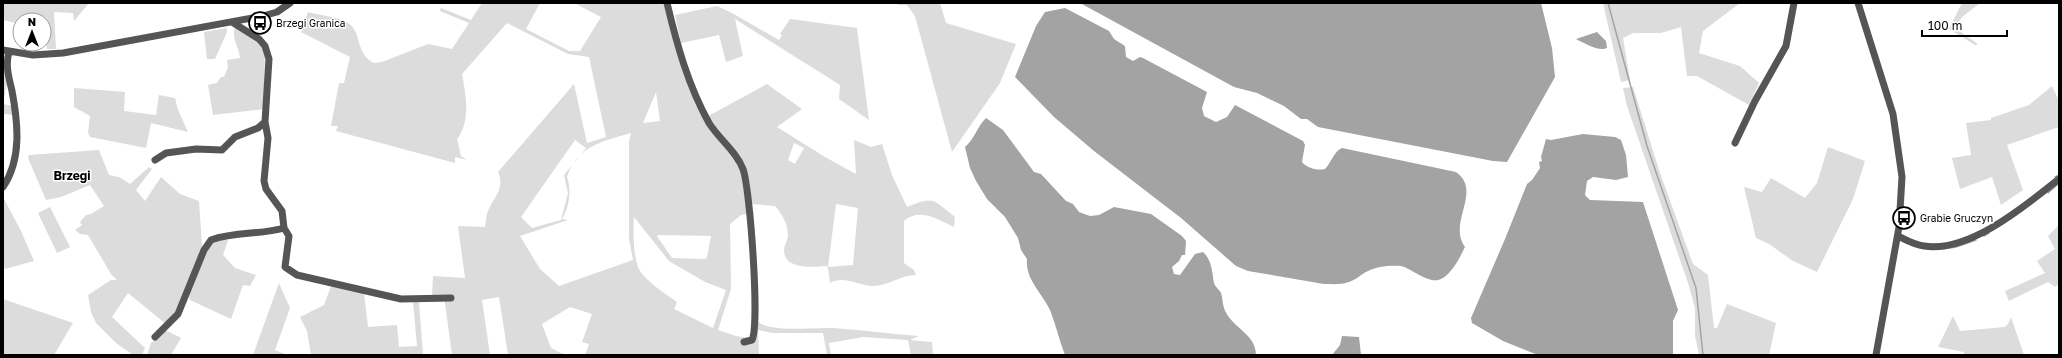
<svg xmlns="http://www.w3.org/2000/svg" width="2062" height="358" font-family="'Golos Text',sans-serif">
  <style>
    .green { fill: #dcdcdc; fill-rule: evenodd }
    .water { fill: #a3a3a3 }
    .lines { fill: none; stroke-linecap: round; stroke-linejoin: round }
    .stream { stroke: #a3a3a3; stroke-width: 1.5 }
    .minor { stroke: #555; stroke-width: 7 }
    .labels { text-anchor: middle; dominant-baseline: central; stroke-width: 3; stroke-linejoin: round; paint-order: stroke }
    .poi-label { font-size: 10px; fill: #000; stroke: #fff; text-anchor: start }
    .quarter-label { font-size: 12px; font-weight: bold; fill: #000; stroke: #fff }
  </style>
  <rect width="100%" height="100%" fill="#fff"/>
  <path class="green" d="M3,3H89L74,21L73,13L54,12L56,49H47L44,37V20H20V24L3,20Z
    M482,3H540L526,29L569,51H580L601,17L574,3H665L684,73L724,147L743,173L747,214L741,215L730,224L731,289L718,330L736,336L750,338L758,322C773,333 813,327 833,328C862,330 891,334 919,336L910,340L932,342L933,355H911L908,340L864,337L829,343L831,355H827L823,333H773L758,330L759,355H585L589,344L582,342L592,314L570,307L542,324L551,348L565,355H508L499,297L482,300L490,355H452L444,296H432L433,276L465,278L458,226L485,227C486,223 486,218 487,214C492,198 506,190 498,172L574,84L587,143L606,137L589,57L568,54L507,23L462,74C466,95 471,121 457,139L461,156L467,160L455,157V163L336,131L338,126H331L339,83H344L350,57L301,32L308,12C319,15 339,17 348,23C362,31 355,54 374,63L382,62L428,44L452,49L469,23L440,11L441,8L471,20ZM656,92L660,121L643,123ZM631,133L629,141V238L633,260L559,286L540,269L520,236L568,220L562,219C569,208 572,190 567,177C577,146 603,141 631,133ZM575,140L586,148L564,175L568,193L561,220L532,228L521,217ZM634,217L669,261L705,282L726,290L713,328L674,309L677,302C666,294 645,281 639,269C633,257 633,230 634,217ZM659,235L711,236L707,257L705,259L672,258L657,236Z
    M897,3H940L946,23L1016,44L1000,83L952,152L915,16L907,5H898Z
    M1603,3H1740L1703,31L1699,53L1740,66L1759,83L1749,105L1697,76H1687L1681,27L1661,33H1633L1623,38L1630,80L1621,82Z
    M1962,3H1980L1962,17L1955,28L1978,44L1975,45L1949,29Z
    M717,6L732,13L779,40L782,35L780,34L790,19L857,28L869,120L839,99L840,85L735,19L743,56L726,62L719,35L681,43L675,15Z
    M235,27C248,34 258,39 265,53L264,109L213,115L208,85L217,83L221,77H224L228,67L227,60L240,58C239,47 231,38 235,27Z
    M227,28V32L215,59H207L204,32Z
    M3,68L6,69L7,82L3,104L13,106L14,115L3,114Z
    M767,84L802,109L777,127L825,157L856,174L854,140L871,147L882,144L892,175L907,207C935,195 933,200 955,217L954,227C938,220 920,207 904,221V263L914,270L916,275C901,275 888,286 873,286C859,286 843,275 830,283L828,268L826,266C813,267 784,270 784,250C784,245 788,240 788,235C788,224 782,214 775,206L751,204L750,184L746,170L709,119L710,115ZM794,143L804,148L795,164L788,160ZM836,204L858,208L853,265L828,267Z
    M2052,86L2059,101V127L2007,145L2023,190L2001,205L1992,177L1960,189L1952,158L1971,155L1966,123L1991,120V118L2029,105Z
    M1633,87L1660,173L1693,264L1708,275L1714,328H1717L1727,304L1776,323L1769,355H1699L1695,336V308L1688,283L1627,106L1623,88Z
    M74,88L125,92L124,111L156,115L159,95L175,98L178,110L188,132L151,123L146,148L90,137L88,133L90,116L74,107Z
    M1828,147L1865,161L1853,199L1817,272L1793,261L1769,244L1756,238L1744,187L1762,192L1771,178L1805,198L1817,183Z
    M99,150L109,175L119,177L130,184L149,167L152,169L136,190L145,201L161,177L180,194L199,201L202,246L175,316L166,324L128,293L112,317L145,348L142,355H133L116,343L96,323L91,312L88,295L111,280H117L111,274L88,235L80,234L75,230L82,225L80,222L86,215L91,214L104,206L90,185L61,197L46,200L28,158L29,155Z
    M3,197L21,231L34,261L5,269L3,265Z
    M50,207L70,247L57,253L38,213Z
    M2059,225V284L2055,287L2048,282L2009,301L2005,291L2045,273L2037,261L2055,249L2048,236Z
    M228,240L223,255L235,268L256,275L250,286L243,285L231,319L190,300L189,296L206,250L212,241Z
    M279,283L290,308L275,350L287,355H253Z
    M331,286L364,293L368,327L397,325L399,347L417,346L413,302H419L423,355H311L307,331L300,317L324,305Z
    M3,299L73,323L54,355H3Z
    M1953,316L1960,331L2005,327L2008,324L2011,317L2024,355H1964V352L1938,347Z
    M165,330L181,338L171,355H147L151,343Z"/>
  <path class="water" d="M1080,3H1541L1552,48L1555,77L1507,162L1493,161L1318,127L1307,119H1301L1284,106L1257,93L1234,87Z
    M1065,8L1109,31L1114,39L1125,46L1126,57L1133,61L1140,57L1143,58L1207,92L1202,108L1204,116L1216,122L1227,117L1235,105L1303,141L1305,145L1302,162C1307,168 1317,171 1325,169C1331,163 1334,151 1342,148L1456,172C1483,191 1447,223 1465,247C1460,257 1452,274 1441,279C1429,285 1411,268 1401,266C1391,265 1377,266 1368,271C1361,274 1356,280 1349,282C1342,285 1332,284 1324,284L1248,271L1236,266L1181,218L1094,151L1054,117L1015,77L1036,26L1045,12Z
    M1597,32L1606,41L1607,48C1599,52 1584,43 1576,39Z
    M986,118L1003,130L1034,172L1041,174L1066,201L1073,204L1079,212L1090,216L1099,215L1114,207L1151,214L1182,236L1186,241L1185,255H1182L1179,261L1172,267L1174,274L1180,275L1195,254L1203,252C1212,260 1212,272 1214,283C1215,287 1219,289 1221,293C1223,298 1222,303 1224,308C1230,327 1256,333 1256,355H1065C1059,340 1056,325 1050,310C1042,293 1025,279 1027,259L1021,250L1018,238L1005,217L987,199L976,181L970,168L965,147C974,140 977,127 986,118Z
    M1583,134L1615,137L1621,140L1626,155L1628,177L1616,180L1593,177L1587,181L1585,195L1590,200L1643,202L1678,310L1673,321V355H1538L1503,341L1472,323L1471,318L1505,239L1527,184L1532,180L1540,168L1539,162L1542,161L1541,157L1546,139L1551,140Z
    M1342,336L1359,337L1361,355H1332L1340,345Z"/>
  <g class="lines">
    <path class="stream" d="M1608,3L1647,146L1696,288L1703,355
      M2055,177L2059,175
      M2048,193L2058,184
      M1984,236L1989,233
      M1943,249L1956,247L1976,240"/>
    <path class="minor" d="M667,3C677,45 688,85 709,123C719,139 736,151 743,169C750,188 760,325 752,340L744,342
      M1858,3L1893,114L1902,177L1899,227L1876,355
      M232,22L259,39L265,46L269,59L265,122L268,138L264,181L266,189L282,211L284,228L289,236L285,267L297,275L401,299L451,298
      M3,50L33,55L63,53L263,16L277,12L290,3
      M1735,143L1755,101L1786,46L1794,3
      M155,160L166,153L196,149L222,150L235,137L258,128L265,122
      M3,187C22,159 18,123 12,91C9,78 5,65 9,52
      M1898,236C1906,240 1915,245 1924,246C1969,253 2025,206 2059,179
      M155,337L178,314L204,250L211,240C235,231 261,235 284,228"/>
  </g>
  <defs>
    <g id="bus-ring" transform="scale(1.15)"><circle r="9.5" fill="#fff" stroke="#000" stroke-width="1.5"/><path d="M-5-6H5V4H4V6H2V4H-2V6H-4V4H-5ZM-3.5-4V0h7V-4ZM-3.5 1.2v1.5H-2V1.2ZM2 1.2v1.5H3.5V1.2Z" fill="#000"/></g>
  </defs>
  <g fill-rule="evenodd">
    <use href="#bus-ring" x="260" y="23"/>
    <use href="#bus-ring" x="1904" y="218"/>
  </g>
  <g class="labels">
    <g class="poi-label">
      <text x="276" y="23">Brzegi Granica</text>
      <text x="1920" y="218">Grabie Gruczyn</text>
    </g>
    <g class="quarter-label">
      <text x="72" y="175">Brzegi</text>
    </g>
  </g>
  <rect width="2062" height="358" fill="none" stroke="#000000" stroke-width="8"/>
  <g transform="translate(32 32)"><circle r="19" fill="#ffffff" stroke="#999999"/>
  <path d="M0-3L7 15L0 10L-7 15Z" fill="#000000"/>
  <text y="-6" font-size="11" font-weight="bold" text-anchor="middle" fill="#000000">N</text>
  </g>
  <path d="M1922 30v6h85v-6" fill="none" stroke="#000000" stroke-width="2"/>
  <text x="1928" y="30" font-size="12" fill="#000000" stroke="#ffffff" stroke-width="3" paint-order="stroke">100 m</text>
</svg>
